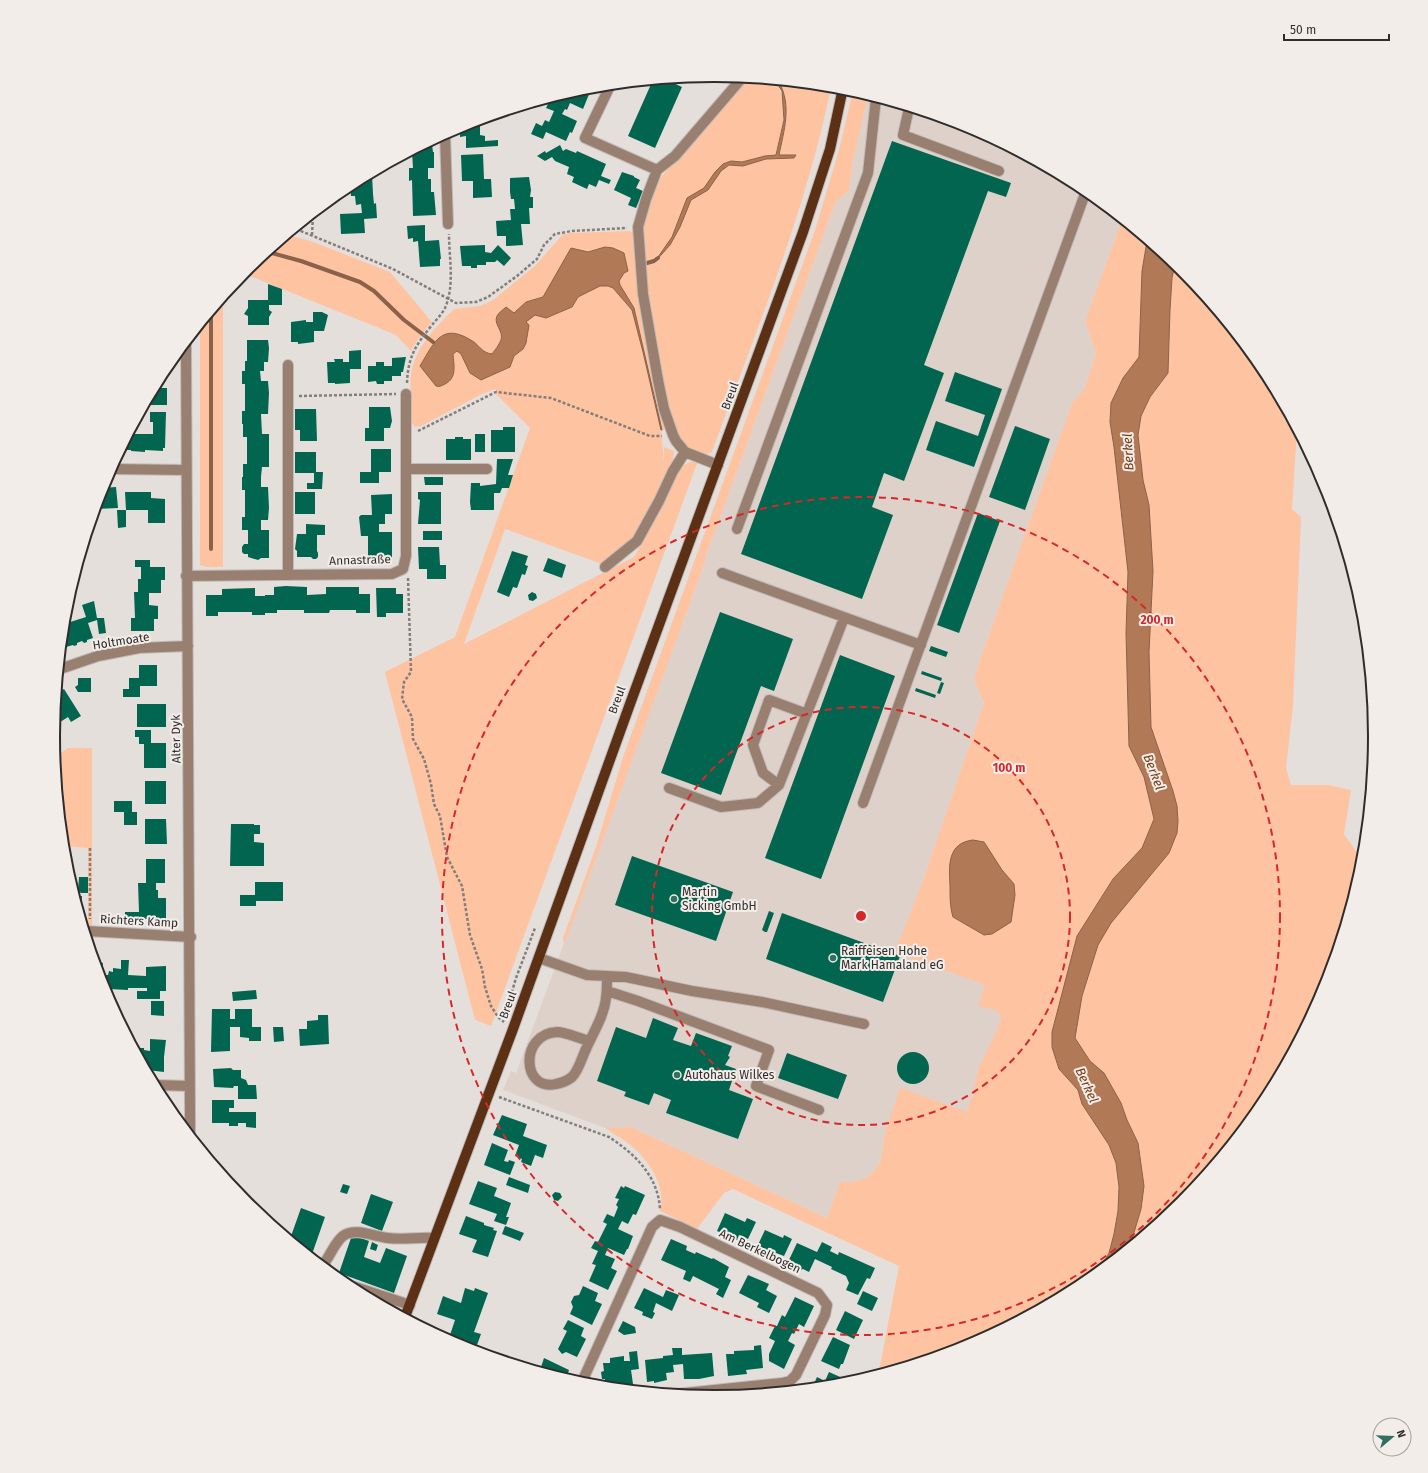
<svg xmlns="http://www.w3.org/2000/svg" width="1428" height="1473" font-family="'Fira Sans',sans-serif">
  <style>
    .built { fill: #ded1ca }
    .green { fill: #fec3a1 }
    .water { fill: #b27956; stroke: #8b6249 }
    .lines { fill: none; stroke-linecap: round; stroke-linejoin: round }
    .stream { stroke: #8b6249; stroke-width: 4 }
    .building { fill: #026550 }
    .minor-casing { stroke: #c1bbb9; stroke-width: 12 }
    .major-casing { stroke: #c1bbb9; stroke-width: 12 }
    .path { stroke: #817e7c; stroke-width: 2.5; stroke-dasharray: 3 2; stroke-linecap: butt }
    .minor { stroke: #997f70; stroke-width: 10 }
    .major { stroke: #5b3014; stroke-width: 10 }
    .ring { fill: none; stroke: #d62828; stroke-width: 2; stroke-dasharray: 7 5 }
    .poi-dot { fill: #31705e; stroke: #f3ede9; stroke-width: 1.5 }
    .labels { text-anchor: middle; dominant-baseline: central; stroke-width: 4; stroke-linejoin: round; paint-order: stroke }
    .street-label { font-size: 12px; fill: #2f2d2c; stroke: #f3ede9 }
    .poi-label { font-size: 12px; fill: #2f2d2c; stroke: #f3ede9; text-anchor: start }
    .water-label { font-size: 13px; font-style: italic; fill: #743c15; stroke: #f3ede9 }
    .rim { fill: none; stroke: #2f2d2c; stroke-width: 2 }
    .centre { fill: #d62828; stroke: #f3ede9; stroke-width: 2 }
    .ring-label { font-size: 12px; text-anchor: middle; font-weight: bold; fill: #d62828; stroke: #f3ede9; stroke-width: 4; stroke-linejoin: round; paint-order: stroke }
  </style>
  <rect width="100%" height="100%" fill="#e5dfdc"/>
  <path class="built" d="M868,96L967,126L1081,187L1122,220L1085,321L1096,354L1084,389L1072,403L983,651L974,679L984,703L922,883L896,952L986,985L995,1010L1001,1016L997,1030L979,1067L967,1112L883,1140L882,1155L875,1171L862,1180L851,1183L840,1182L827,1218L631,1127L605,1128L503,1090L511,1071L516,1073L700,576L707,553L835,203L849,190L853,160Z"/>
  <path class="green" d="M746,79L776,82C790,104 782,131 776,155C766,156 746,164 737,161L715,172L704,188L687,199L672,237L658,258L670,245L680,227L691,200L708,190L721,171L729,165L743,166L766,159L794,157L795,155H779C784,132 791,104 779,82L831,87C806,212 755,333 712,452L704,456L685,446L679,439L673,425L657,352L643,259V225L652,193L660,179L669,167L703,131Z
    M853,91L868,96L853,160L849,190L835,203L707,553L700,576L564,945L563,938L596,847L623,757L815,230L839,150Z
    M1122,220L1147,241L1142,271L1139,357L1123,378L1111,403L1110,422L1114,447L1128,572L1126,633L1129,746L1144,777L1154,819L1142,848L1113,879L1077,936L1067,978L1070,1080L1078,1090L1082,1104L1109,1145L1116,1163L1119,1187L1118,1211L1114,1234L1109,1253L1099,1272L1081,1286L967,1347L877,1375L880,1366L899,1266L733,1189L724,1193L697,1229L660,1211C666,1189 652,1165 636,1150C627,1141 615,1135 605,1128L631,1127L827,1218L840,1182C861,1184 877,1176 882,1154C883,1149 882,1144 884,1139C888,1121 895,1105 900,1088L967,1112L979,1067L997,1030L1001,1016L995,1010L978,1006L985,985L895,952L922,883L984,703L974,679L983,651L1072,403L1084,389L1096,354L1085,321Z
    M630,231L634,233L651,359L665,430H662L634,308L619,285V281L624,273L594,250L564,260L561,268L543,297L526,302L514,313L505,308C486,321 503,323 501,338C501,343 495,349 492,354L486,353L475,343L440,335L454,375L453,354L457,351C464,355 463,361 467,367C470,374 475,377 482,380L510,367L514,356L523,349C524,337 522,314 539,315L572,307L578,297L600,286H608L613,288L632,310L643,352L661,430L664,462V447L674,451L672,466L635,538L602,564L505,529L464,644L634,557L653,523L676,473L682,466L690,462L698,461L491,1026L475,1020L385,672L455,637L530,428L496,394V389L482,394L421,426L415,427L411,421C411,404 409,385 412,369C418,344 437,326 454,309L480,306L493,300L535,266L563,234L571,233Z
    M288,235L311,241L390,272L432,322L418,339L411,351L396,335L250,276H241L247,269Z
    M1175,264L1182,269L1264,369L1297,431L1292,509L1301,517L1293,706L1286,768L1291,785H1328L1351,790L1344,834L1363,861L1325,990L1263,1104L1181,1204L1130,1246L1141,1209L1127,1120L1121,1103L1104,1073L1090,1061L1075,1038L1082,996L1098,945L1177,806L1173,791L1151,727L1149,652V505L1143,480L1138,435L1141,416L1150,397L1168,373L1170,310L1172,278Z
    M223,298V567H206L200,565V325Z
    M1374,729L1375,737L1371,776L1369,753Z
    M68,748H92V926L88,925V848L64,846L55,757Z"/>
  <path class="water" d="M776,82H779C792,106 784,130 779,155H796L794,158L766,159L743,166L729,165L721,171L708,190L691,200L680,227L670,245L654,263L653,261L656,260L672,237L687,198L704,188L715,172L723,164L731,161L742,162L765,156L776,155L784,120L782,91Z
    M1147,241L1175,264L1172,278L1170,310L1168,373L1150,397L1141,416L1138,435L1143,480L1149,505L1153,571L1149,652L1151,727L1173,791L1177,806L1178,821L1177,833L1169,853L1111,923L1098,945L1082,996L1075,1038L1090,1061L1104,1073L1121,1103L1127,1120L1138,1143L1144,1186L1141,1209L1130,1246L1099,1272L1109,1253L1114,1234L1118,1211L1119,1187L1116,1163L1109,1145L1082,1104L1078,1090L1059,1069L1052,1047V1032L1077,936L1113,879L1142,848L1154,819L1144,777L1129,746L1126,633L1128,572L1114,447L1110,422L1111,403L1123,378L1139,357L1142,271Z
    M605,247L613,248L624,253L628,271L624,273L619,281L620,285L634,308L662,430H661L643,352L632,310L613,288L608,286H600L578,297L572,307L546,318L535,315L526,322L529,325L526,343L523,349L514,356L510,367L481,380L470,373L461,354L457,351L453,354C454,366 457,378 445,384C441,386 440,387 436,386L420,366C435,341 442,321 474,342C480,347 483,353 492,354C495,350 499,345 501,340C504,331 493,324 497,316C499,312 503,310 506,307L514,313L526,302L543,297L571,248L588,252Z
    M973,840L984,842L1002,870L1014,884L1015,895L1011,922L992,934L984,935L953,917C950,907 950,897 950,886C949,866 947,843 973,840Z"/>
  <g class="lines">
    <path class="stream" d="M268,252L301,261L360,282L374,291L404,320L433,342
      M647,263L654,261L658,258
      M211,313V549"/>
  </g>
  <path class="building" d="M667,80L682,87L655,148L628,136L652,82Z
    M592,87L583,109L570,103L567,110L565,109L562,114L577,121L572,133L570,132L566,141L546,132L543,139L531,134L536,123L542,126L545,120L549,122L554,111L546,108L549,102L552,103L554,97H557L561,98L562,95L585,88Z
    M480,120V135L485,136V141L498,140V146L466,148V136L460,137V126Z
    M892,141L1011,183L1006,197L988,191L924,365L944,373L904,481L884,473L872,507L893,515L862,599L741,554Z
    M425,145H432L433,152H434V168H428V179H431V192H434L436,215L413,216L412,180L409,181V168H413L412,152Z
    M560,145L563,151L566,149L576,153L577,151L606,164L601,176L611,180L609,184L599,180L596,187L589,184L587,189L572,182L574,177L567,174L569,167L555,161L552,157L545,161L537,156L545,151L546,153Z
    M483,154L484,179H491L492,197L473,198V181H462L461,155Z
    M622,172L634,176V177L640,180L636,188L643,191L636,208L628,205L631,198L614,190Z
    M372,174L373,194L374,204L376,203L377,218L364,219L365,233L341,234L340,214L362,213L361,204L356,205L355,196H351L350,185Z
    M529,177L531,190L530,197H533V208H529L530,224H521L523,245L506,246V236H497L496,221L511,220L510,209H515L514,199H511L510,192V178Z
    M425,225V241L439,240L441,259H440V266L420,267L418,241L413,242V238L408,239L407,226Z
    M485,245V252L491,253L498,245L511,258L504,266L497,260L495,262H486V265H477V268H471V266H462L460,246Z
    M268,284L282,289V305H269V310L272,312L269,317V325H248V316L244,314L248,308V300H268Z
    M313,312H322L328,315L324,331H314V342L298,344V342H291V322L306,320V322H313Z
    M247,340H268L269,348L268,362H264V371H260L261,381H268L269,393L268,414H261L262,434H269V467H262L261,477V487H268L269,508L268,520H261V530H269V558H261L258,560L248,557V554H244L242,552V547L244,544H248V530H242V517H245V490H242V477H243V464H247V437H243V424H242V411H245V384H242V371H245V361H247Z
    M361,350V369H350V383L335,384V383H328L327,362H335L334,359H343V362H349V351Z
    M406,357L403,372H401V376H392V381H384V384H377L376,381L368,382V366H376V362H384V366H392V358Z
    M167,367V376H161L165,369Z
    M955,372L1002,389L974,467L926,450L936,421L978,436L985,415L945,401Z
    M154,388H167V405H145Z
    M369,407H390L392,421L390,428H384V441H365V428H369Z
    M295,409H316L317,441H300V430H295Z
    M150,412H166L165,448H163V451L145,450V452L131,451V450H121L130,434H153V422H150Z
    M1015,426L1050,439L1025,510L989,497Z
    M503,427H515V452H491V430H503Z
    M475,434H485V452H475Z
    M455,437H463V439H471V460H446V439H455Z
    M371,449H391V472H379V483H360V472H371Z
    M295,452H316V472H323L322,489H307V483H314V473H295Z
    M497,459H513L508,475H513L509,488H502L500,493H494V510H471L470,502L471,483H480V486L496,484Z
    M424,477H443V485H425Z
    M116,487L118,508L96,509L102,488Z
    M125,492H151V498L165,499V523H148V510H126V527L118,528L117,510H126Z
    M295,492H315V514H295Z
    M418,492H441V524H418L420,500L418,499Z
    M392,494V514H385V524H379V532H392V559H368V536H361L359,517L361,515H372L371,495Z
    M978,513L1000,521L959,633L937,625Z
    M306,524L325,525V535H317V551L318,553V557L316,559H313L311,557H297V551L295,549L297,534H306Z
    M423,531H442V540H423Z
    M418,547H439L440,565H446V579H427V569H419Z
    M512,551L528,556L525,565L528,566L525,575L522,574L517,588L513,587L509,597L497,592Z
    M548,558L566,565L562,578L543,571Z
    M135,560H150V567H165V580H161V593H149V605L158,606V619H154V631H131V618H135L134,592H138V579H141V567H135Z
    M286,586L307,587V595L326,594V587H359V594H370V613H356V610H330L329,613H304V610H277V613H265V615H252V612H218V616H206V595H222V589L255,588V596H265V595H274V587Z
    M376,588H396V594H403V613H386V617H377Z
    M532,592L536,594L537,598L533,601L529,600L528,595Z
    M94,601L97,618H104L106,633L99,634L97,620L88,623L93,638L87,640V642L84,643L82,641L77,643V645L74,646L73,645L66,647L63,636L64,624L86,617L82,605Z
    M720,612L793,639L774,691L761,686L721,795L661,773Z
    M931,646L948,652L946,657L929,651Z
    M840,655L895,676L821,879L765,858Z
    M139,665H157V686H140V697H123V689H129V678H139Z
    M922,671L942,678L941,681L921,674Z
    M78,678H91V692H78L75,687L78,685Z
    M941,682L944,683L940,694L937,693Z
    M916,688L936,695L935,698L915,691Z
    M64,689L81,716L71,722L68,717L54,726L56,705L57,704L56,702L57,693Z
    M137,704H166V727H137Z
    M135,730H151V743H166V768H144V744H139V737H135Z
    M145,781H166V804H145Z
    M114,801H132V812H137V825H124V812H114Z
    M145,819H166L167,844H145Z
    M231,824H254V825H260V834H254V842L264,843V866H230Z
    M632,856L733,892L716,941L615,905Z
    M146,859H165V883H156V890H158V898H166V919H139V924L125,923V912H139L138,883H146Z
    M79,877H88V893H81L78,891Z
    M255,882H283V901H256V906H240V895H255Z
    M75,896H82L81,914H80Z
    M769,911L774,913L767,932H765L762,930Z
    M782,913L900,956L883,1002L766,959Z
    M121,960H129L128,975L146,976V967L166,966V991H160V999H137V991H147V988H128V990L109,989L108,999L103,989L95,962L103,963L102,975H108L109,971L113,972V968L121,969Z
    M256,990L257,999L233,1001L232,992Z
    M151,1001H164V1016L151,1015Z
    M212,1009H230V1019H235V1009H252V1027H261V1041H249V1038L240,1037V1027H230V1051L211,1052Z
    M318,1015H328L329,1044L300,1046L299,1029H307V1021L318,1020Z
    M653,1018L678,1028L673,1040L691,1046L696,1033L732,1046L728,1056L730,1057L725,1065L736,1069L729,1090L753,1099L738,1139L666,1113L671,1100L654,1093L649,1105L624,1096L626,1092L597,1081L616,1027L646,1038Z
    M273,1027H283L284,1041L274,1042Z
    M150,1039L166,1040L164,1057V1072L147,1070L135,1048H144V1050L150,1051Z
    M897 1068a16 16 0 1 1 32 0a16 16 0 1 1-32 0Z
    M787,1053L847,1075L838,1099L778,1078Z
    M231,1068L233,1070H241V1078L246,1080L248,1085H256L257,1099H238V1086H234L233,1088L214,1087L213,1069Z
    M212,1100H234V1108H229V1112H256V1128L246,1127V1123H238V1126H229V1123H212Z
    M502,1115L527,1124L523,1136L547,1145L543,1158L535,1155L531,1166L521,1162L522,1159L515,1156L519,1145L493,1135Z
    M492,1143L508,1150L504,1161L508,1162L509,1160L515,1162L510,1175L484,1165Z
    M509,1177L530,1185L528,1193L506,1185Z
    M478,1181L497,1188L494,1196L511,1203L506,1217H509L506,1225L494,1221L497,1214L469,1204Z
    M343,1184L350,1186L347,1194L340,1192Z
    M621,1186L624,1188L625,1186L645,1195L636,1215L633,1214L628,1224L622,1221L618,1229L633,1236L628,1249H627L624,1255L608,1248L605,1255L615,1259L611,1268L617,1271L608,1290L589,1281L596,1265L592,1264L598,1251L591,1248L595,1241L598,1242L607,1224L603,1222L607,1214L614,1217L618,1207L616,1205L619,1199L615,1198Z
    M555,1192L560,1193L562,1197L558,1201L554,1200L552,1195Z
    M371,1194L393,1202L382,1231L361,1223Z
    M301,1208L325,1217L311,1257L290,1239Z
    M725,1213L745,1222L747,1218L756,1222L748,1239L739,1235L737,1240L717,1231Z
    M466,1216L484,1223V1225L494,1228L493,1230L497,1231L488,1257L472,1252L477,1240L459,1234Z
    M505,1226L524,1233L520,1241L502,1234Z
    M765,1230L783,1238L784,1235L792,1239L784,1256L776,1253L774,1258L756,1249Z
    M352,1235L369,1241L364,1257L380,1263L386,1248L407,1256L394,1293L339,1273Z
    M671,1239L687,1246L686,1250L695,1254L696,1252L712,1259L713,1258L729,1267L725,1277L731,1280L723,1298L716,1294L719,1289L693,1276L690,1282L683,1279L686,1271L661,1260Z
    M372,1242L378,1245L376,1251L370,1249Z
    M822,1242L832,1247L830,1251L838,1255L839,1252L875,1268L870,1279L867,1278L858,1295L846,1290L849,1283L846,1276L831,1269L832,1267L815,1259L809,1272L803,1269L800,1270L795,1268L794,1265L788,1262L797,1243L817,1252Z
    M748,1275L769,1284L766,1290L777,1296L769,1313L757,1307L759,1303L739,1293Z
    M583,1286L598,1293L595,1301L602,1304L592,1325L570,1314L573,1307L571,1302L574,1296L579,1295Z
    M465,1288L474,1291L475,1288L488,1293L474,1332L481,1334L477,1345L450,1335L455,1320L437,1314L443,1296L461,1303Z
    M644,1288L663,1297L666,1290L679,1295L672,1311L656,1303L653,1312L655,1313L652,1319L642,1315L643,1312L634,1308Z
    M863,1291L878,1298L872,1311L857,1304Z
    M795,1297L814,1306L804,1327L799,1324L794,1334L792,1333L788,1341L795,1345L784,1369L769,1361V1354L775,1341L769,1338L775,1326H777L782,1315L785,1317Z
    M845,1311L863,1320L854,1339L836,1330Z
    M568,1320L584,1328L581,1336L586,1339L577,1357L566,1352L562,1354L558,1349L567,1331L563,1329Z
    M623,1321L635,1327L636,1333L624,1335L618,1331Z
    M833,1337L850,1345L843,1364H841L839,1369L821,1361Z
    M449,1340L464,1345L463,1348L449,1341Z
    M761,1345L763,1368L746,1370L747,1374L728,1376L726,1354H734V1351L754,1350V1346Z
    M672,1348H682V1355L712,1353L714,1376L699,1379H684L683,1364L673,1365L674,1372L666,1373L667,1380L654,1383V1381L647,1382L645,1360L663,1358V1356L673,1355Z
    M637,1351L639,1369L631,1370L633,1384L606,1387L605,1379H602L601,1372L604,1371L603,1363H610V1358L624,1356V1361H630L629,1352Z
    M544,1358L569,1370L566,1379L533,1369L535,1365L541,1367Z
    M829,1372L847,1380L844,1384L812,1388L817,1377L825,1381Z"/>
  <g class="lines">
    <g class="minor-casing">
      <path id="minor" d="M610,86L585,138L657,170
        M909,108L903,135L999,171
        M445,134L448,224
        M186,342C186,607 191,871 190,1135
        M288,365V575
        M718,465L685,452L676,441L673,435L664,409L658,380L643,294L638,227L646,199L657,170L675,156L742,78
        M111,469L186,470
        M406,469H487
        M737,529L868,173L876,98
        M605,567L637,541L659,501L673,471L685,452
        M722,573L921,645
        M186,576L392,574L403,569L406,556V394
        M60,669L98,656L139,648L188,646
        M779,785L763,773L753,745L769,700L807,714
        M669,788L721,807L758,803L779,785L844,618
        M863,803L1086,191
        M86,931L191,937
        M539,958L587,975L626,977L692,991L762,1002L864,1024
        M607,991L638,1001L769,1050L756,1086L819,1110
        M590,1041C581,1039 565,1032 557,1032C519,1034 522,1092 556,1084C562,1083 567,1081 572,1077C579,1070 582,1057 586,1049C593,1033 604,1016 606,998C607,991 607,983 607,976
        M154,1085L190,1086
        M322,1266C330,1257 334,1243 343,1236C355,1227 375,1237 388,1238C403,1240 419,1237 434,1238
        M343,1283L410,1305
        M581,1384L652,1227L660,1220L680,1227L818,1293L827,1305L825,1315L796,1375L790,1381L782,1383L676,1394"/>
    </g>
    <g class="major-casing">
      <path id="major" d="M405,1317L513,1029L630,704L803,232L830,149L843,88"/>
    </g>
    <path class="path" d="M296,229L393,269L456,303L476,302L488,297L517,276L537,259L544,245L555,234L572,231L627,228
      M312,235L313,215
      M407,383C408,356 416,345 432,325C436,320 442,314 445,308C455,285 449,258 449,234
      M299,396L396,394
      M418,431L496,392L551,398L650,436H662
      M408,578L411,672L404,682L402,699L412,717L413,739L424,759L431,784L434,804L440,816L447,857L462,886L470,935L482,969L485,987L491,1006L498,1017L504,1022
      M90,848V919
      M509,1002L516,978L535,928
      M499,1097L609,1137C635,1154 658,1176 660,1209"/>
    <use href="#minor" class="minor"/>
    <use href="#major" class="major"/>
  </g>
  <g class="ring">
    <circle cx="861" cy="916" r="209"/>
    <circle cx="861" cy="916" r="419"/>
  </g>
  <g class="poi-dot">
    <circle cx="674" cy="899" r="4"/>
    <circle cx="833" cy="958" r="4"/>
    <circle cx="677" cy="1075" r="4"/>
  </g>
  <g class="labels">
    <g class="street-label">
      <text transform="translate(730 396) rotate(-70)">Breul</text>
      <text transform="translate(360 560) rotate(-2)">Annastraße</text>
      <text transform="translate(121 641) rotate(-9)">Holtmoate</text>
      <text transform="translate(617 700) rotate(-70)">Breul</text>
      <text transform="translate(176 739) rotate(-91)">Alter Dyk</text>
      <text transform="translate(139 921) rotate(3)">Richters Kamp</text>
      <text transform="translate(508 1005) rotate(-70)">Breul</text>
      <text transform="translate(760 1251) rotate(25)">Am Berkelbogen</text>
    </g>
    <g class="poi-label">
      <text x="682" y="892">Martin<tspan x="682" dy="14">Sicking GmbH</tspan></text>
      <text x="841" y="951">Raiffeisen Hohe<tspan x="841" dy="14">Mark Hamaland eG</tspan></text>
      <text x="685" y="1075">Autohaus Wilkes</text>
    </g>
    <g class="water-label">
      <text transform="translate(1128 452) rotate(-93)">Berkel</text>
      <text transform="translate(1154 772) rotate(69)">Berkel</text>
      <text transform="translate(1087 1085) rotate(66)">Berkel</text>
    </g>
  </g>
  <path d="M0 0H1428V1473H0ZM60 736a654 654 0 1 1 1308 0a654 654 0 1 1-1308 0Z" fill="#f3ede9" fill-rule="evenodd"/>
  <path class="rim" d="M60 736a654 654 0 1 1 1308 0a654 654 0 1 1-1308 0Z"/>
  <circle cx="861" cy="916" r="6" class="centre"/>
  <g class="ring-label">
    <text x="1157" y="624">200 m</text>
    <text x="1009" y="772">100 m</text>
  </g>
  <g transform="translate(1392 1437) rotate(71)"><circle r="19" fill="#f3ede9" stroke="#a5a09d"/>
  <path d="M0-3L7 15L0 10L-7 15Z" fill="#31705e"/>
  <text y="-6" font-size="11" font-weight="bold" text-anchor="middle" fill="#2f2d2c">N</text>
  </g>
  <path d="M1284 34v6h105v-6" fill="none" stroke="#2f2d2c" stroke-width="2"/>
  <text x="1290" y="34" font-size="12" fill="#2f2d2c" stroke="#f3ede9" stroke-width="3" paint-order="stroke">50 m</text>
</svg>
